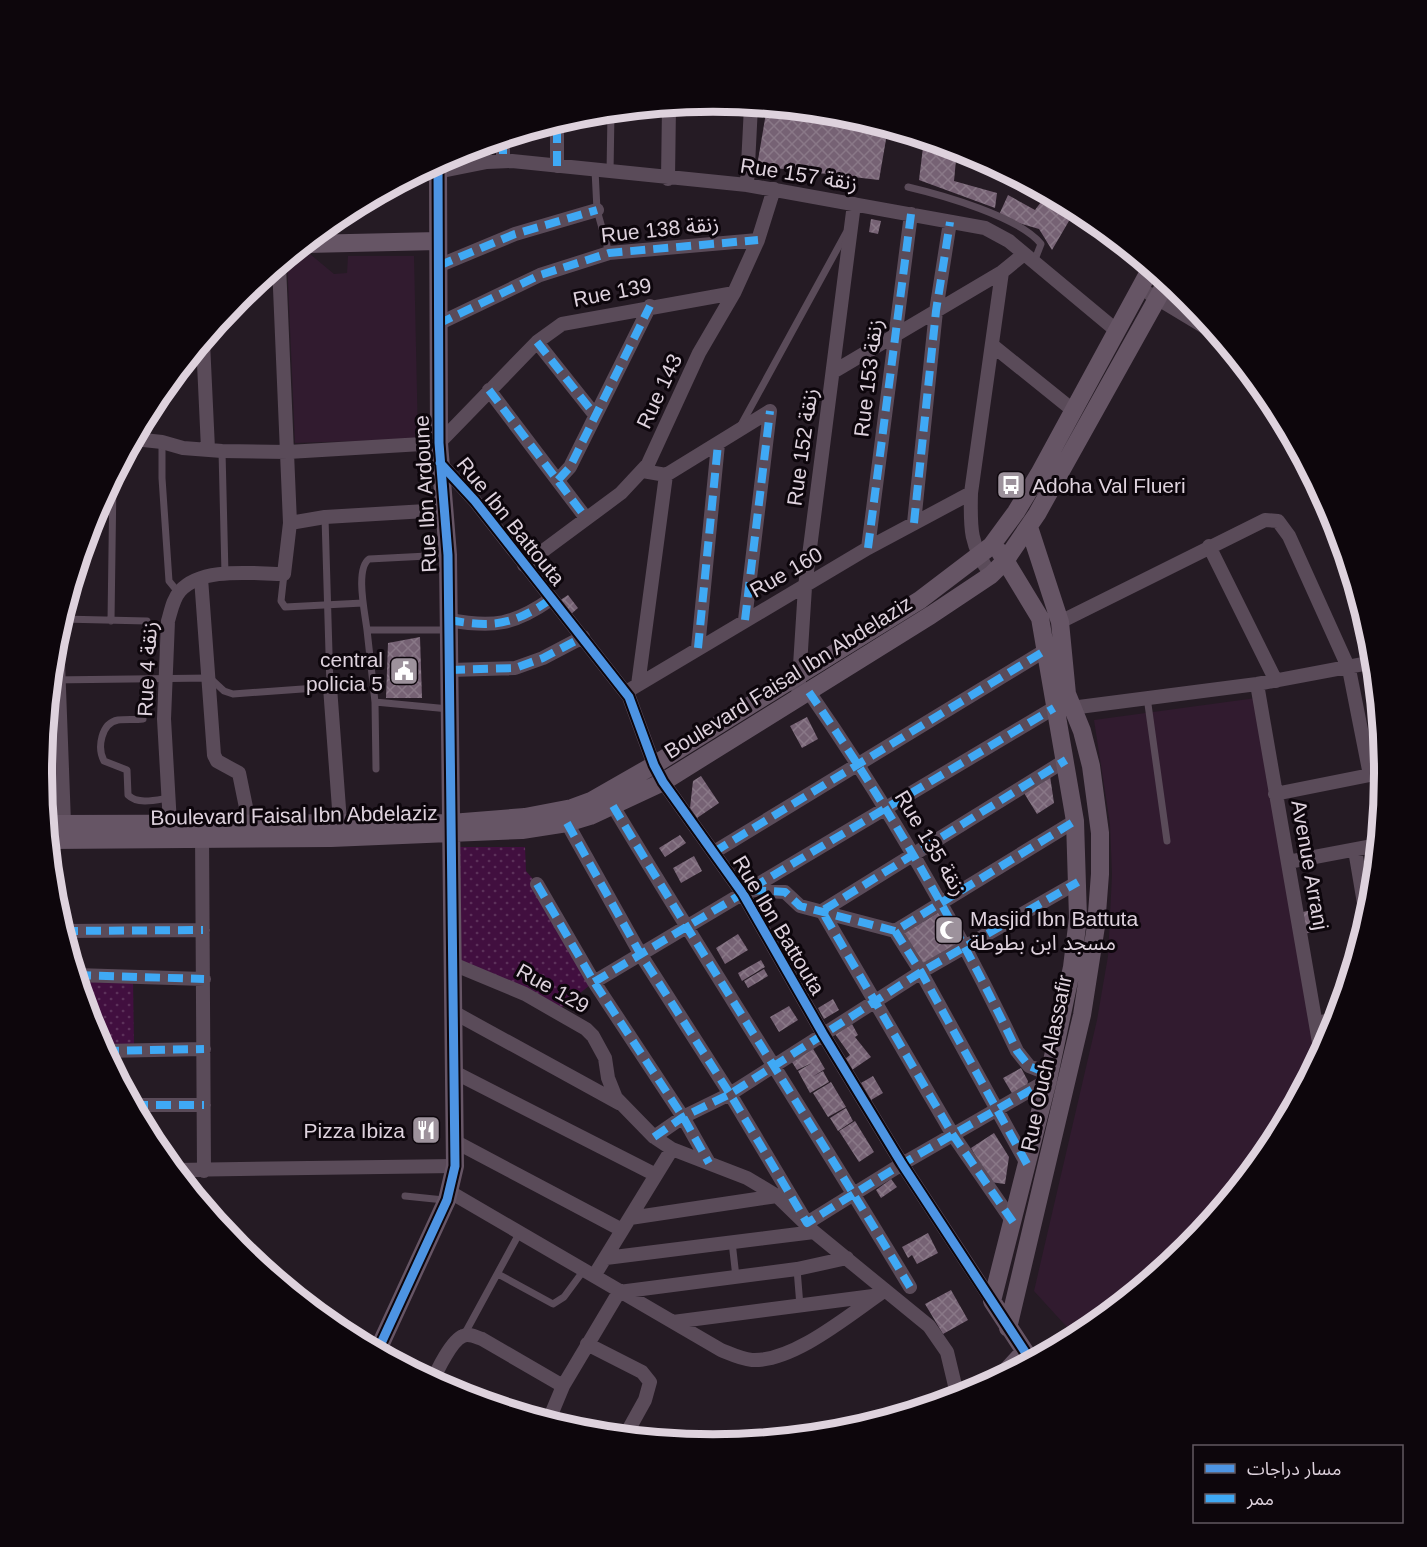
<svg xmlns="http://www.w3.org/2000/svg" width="1427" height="1547" font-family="Helvetica,'Noto Sans Arabic',sans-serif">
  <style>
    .built { fill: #311b2f }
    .grass { fill: url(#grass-dots) }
    .building { fill: url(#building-cross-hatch) }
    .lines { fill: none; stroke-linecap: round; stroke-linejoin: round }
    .lane { stroke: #5a4b59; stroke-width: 7 }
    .street { stroke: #5a4b59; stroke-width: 14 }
    .secondary { stroke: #665565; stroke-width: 18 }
    .quiet { stroke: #3fa9f5; stroke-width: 8; stroke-dasharray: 15 8; stroke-linecap: butt }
    .cycleway-casing { stroke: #0d060c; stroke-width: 13 }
    .cycleway { stroke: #4d94e3; stroke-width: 9 }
    .labels { text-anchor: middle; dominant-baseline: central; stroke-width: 6; stroke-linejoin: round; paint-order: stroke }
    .street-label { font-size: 21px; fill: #ded2dd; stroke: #0d060c }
    .poi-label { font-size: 21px; fill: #ded2dd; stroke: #0d060c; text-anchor: start }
    .rim { fill: none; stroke: #ded2dd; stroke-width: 8 }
  </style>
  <defs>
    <pattern id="grass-dots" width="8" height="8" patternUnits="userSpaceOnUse" patternTransform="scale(1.5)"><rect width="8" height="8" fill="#410f3f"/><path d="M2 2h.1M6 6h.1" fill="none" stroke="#5c315a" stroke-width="1.8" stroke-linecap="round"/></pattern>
    <pattern id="building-cross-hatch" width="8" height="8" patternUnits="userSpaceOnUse" patternTransform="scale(1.5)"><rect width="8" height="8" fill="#766274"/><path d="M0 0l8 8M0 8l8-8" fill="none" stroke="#897887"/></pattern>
  </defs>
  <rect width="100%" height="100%" fill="#251b24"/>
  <path class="built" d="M293,254H310L334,274L347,273L348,256H414L418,439L295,443L287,259Z
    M1256,698L1320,1056L1272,1147L1188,1249L1076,1337L1034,1291L1097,1020L1108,956L1112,875L1110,824L1094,720Z"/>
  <path class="grass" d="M457,847H525L526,871L537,884L594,982L556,1012L453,964Z
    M133,979L134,1046H101L93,1030L78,980Z"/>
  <path class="building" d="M767,107L845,115L888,128L879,180L757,166Z
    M924,139L971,153L994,166L956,160L954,181L997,193L995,208L919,180Z
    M1047,194L1076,209L1052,250L1039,229L998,217L1008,195L1035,210Z
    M871,219L881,221L878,234L869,232Z
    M568,595L578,608L570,615L559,601Z
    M420,637L422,698H386L388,643Z
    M807,717L818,739L802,748L790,726Z
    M701,776L719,803L697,818L690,808L693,781Z
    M1050,776L1054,803L1037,814L1024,793Z
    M55,783L56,810H46L43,784Z
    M680,835L686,843L665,857L659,848Z
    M694,856L702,871L681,883L673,868Z
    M1317,909L1321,931L1302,934L1298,913Z
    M939,912L959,946L922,969L901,935Z
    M738,934L748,950L725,964L716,948Z
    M761,960L765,967L742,981L738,973Z
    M764,969L768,976L748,988L744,981Z
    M833,999L839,1010L824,1019L818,1008Z
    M789,1006L798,1020L779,1032L770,1017Z
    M852,1024L858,1035L855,1037L871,1057L852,1070L845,1059L850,1055L835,1034Z
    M812,1047L825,1069L812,1077L823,1071L829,1082L810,1093L798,1071L812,1063L797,1070L790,1059Z
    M1021,1068L1028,1081L1027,1086L1013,1095L1003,1078Z
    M873,1076L883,1093L871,1100L861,1083Z
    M831,1082L846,1107L828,1117L813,1093Z
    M846,1108L853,1121L838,1131L830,1118Z
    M855,1121L874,1152L859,1162L839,1131Z
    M419,1124H433L434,1135H420Z
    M994,1133L1009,1157L1005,1184L990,1182L971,1148Z
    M891,1179L897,1187L881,1198L876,1190Z
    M928,1233L938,1253L917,1264L912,1255L908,1258L902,1247Z
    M951,1290L968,1320L943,1334L925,1304Z"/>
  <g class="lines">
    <path class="lane" d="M595,170L597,210L609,253
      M610,173L611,112
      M908,187C942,195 1020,217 1041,244L1034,262
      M741,425L846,233
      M162,442V478L169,581L178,592
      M222,451L225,574
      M447,555L369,559C355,569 365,613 367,630H449
      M284,574L281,601L285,607L363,603
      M62,619L147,621
      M111,621L113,479
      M367,630L375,702L449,709
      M51,680L210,678L224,691L233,694L330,687L325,517
      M1147,697L1167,841
      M375,702L376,769
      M143,719C135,720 126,719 118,720C101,723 97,748 104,761L127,770L128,795C138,805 156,800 168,798
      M405,1196L444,1200
      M732,1242L736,1277
      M797,1269L800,1306
      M498,1274L553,1304L564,1297L584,1270
      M464,1335L520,1232"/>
    <path class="street" d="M503,139V161
      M557,166V123
      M412,177L487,162L512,161L747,185L985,228L1009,241L1117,331
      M668,179L669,106
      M747,185L751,106
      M438,266L515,234L597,210
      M1150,294L1218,335
      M438,324L540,275L609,253L758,240
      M203,342L208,449
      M537,342L595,415
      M992,345L1074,411
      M833,372L1002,272L1024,254
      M489,390L586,518
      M134,439L162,442L183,448L222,451L288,452L439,443L537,342L562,324L734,293
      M440,463L475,501L629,697L654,765L663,782L743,894L823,1034L902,1164L992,1301
      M643,471L666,475L770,411
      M558,480L570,467L650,306
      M290,523L325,517L443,510
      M914,523L936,311L950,222
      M1209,546L1276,681
      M868,548L911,214
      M524,565L621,493L648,464L699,353L734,293L758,240L774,189
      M991,575C970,545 970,529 971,493L1002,272
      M201,578L214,755L217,761L239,773L249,822
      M449,620C493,628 514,625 551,599
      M745,620L770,411
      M1060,622L1265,520L1278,521L1289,536L1349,669L1370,775
      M57,635L64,823
      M698,648L718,444
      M450,670L515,668L543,658L583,637
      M1257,684L1321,1054
      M638,685L666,475
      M330,687L340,822
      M626,692L868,548L971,493
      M809,692C889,807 957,925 1017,1051L1029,1066L1049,1074
      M798,697L805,587L854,204
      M1071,708L1257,684L1374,662
      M1275,794L1385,772
      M613,806C710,968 813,1125 910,1287
      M567,823L641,955L730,1094L807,1223L902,1164L1048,1080
      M170,824L164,719L168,621C171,611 173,599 180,591C202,566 254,574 284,574L290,523L279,265
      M202,831L204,1171
      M1355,850L1367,921
      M714,852L1046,650
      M1288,862L1378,845
      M537,884L594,982L683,1117L709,1163
      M751,890L785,892L800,906L895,931L1075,821
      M63,931L203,930
      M895,931L921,972L1027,1164
      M453,964L525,994L586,1029L593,1036L605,1058L608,1078L616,1098L654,1137L672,1149L747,1178L777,1196L814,1232L929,1326L947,1352L958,1398
      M76,975L204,979
      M594,982L1054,708
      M455,1013L619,1103
      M1317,1023L1338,1018
      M104,1051L204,1049
      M456,1073L656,1175
      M133,1105H204
      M654,1137L683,1117L730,1094L921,972L1078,882
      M456,1142L622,1230
      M175,1170L455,1166
      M450,1192L721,1350C731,1354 741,1359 752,1360C794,1362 850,1314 884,1291
      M630,1218L777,1196
      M1013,1222L953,1135L822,911L1066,760
      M606,1258L814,1232
      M594,1276L672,1149
      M673,1322L873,1296
      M587,1344L642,1372L650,1382L645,1400L625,1436
      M433,1381C437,1370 452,1340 463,1336C469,1333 476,1337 482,1339L563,1386L619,1292L797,1269L847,1258
      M548,1422L563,1386"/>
    <path class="secondary" d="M306,244L438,241
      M1000,552L1040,618L1075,821L1078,918L1072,967L1048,1080L992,1301L1031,1361
      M47,824L451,823L525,817L572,808L591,801L654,765L920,600L991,546L1016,512L1039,474L1151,268
      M49,840L331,838L522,830L567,823L590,816L663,782L931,615L991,575L1005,561L1037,514L1167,281
      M1008,1328L1082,1015L1096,926L1100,874V833L1091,766L1082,731L1067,694L1060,622L1029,527
      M377,1352L447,1200L455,1166L448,555L439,443L438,163
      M1000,1378L1024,1352"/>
    <path class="quiet" d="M503,139V161
      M557,166V123
      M438,266L515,234L597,210
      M438,324L540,275L609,253L758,240
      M537,342L595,415
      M489,390L586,518
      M558,480L570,467L650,306
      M914,523L936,311L950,222
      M868,548L911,214
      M449,620C493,628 514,625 551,599
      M745,620L770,411
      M698,648L718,444
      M450,670L515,668L543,658L583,637
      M809,692C889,807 957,925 1017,1051L1029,1066L1049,1074
      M613,806C710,968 813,1125 910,1287
      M567,823L641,955L730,1094L807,1223L902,1164L1048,1080
      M714,852L1046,650
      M537,884L594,982L683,1117L709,1163
      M751,890L785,892L800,906L895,931L1075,821
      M63,931L203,930
      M895,931L921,972L1027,1164
      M76,975L204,979
      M594,982L1054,708
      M104,1051L204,1049
      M133,1105H204
      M654,1137L683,1117L730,1094L921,972L1078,882
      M1013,1222L953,1135L822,911L1066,760"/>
    <g class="cycleway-casing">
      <path id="cycleway" d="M440,463L475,501L629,697L654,765L663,782L743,894L823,1034L902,1164L1031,1361
        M377,1352L447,1200L455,1166L448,555L439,443L438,163"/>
    </g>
    <use href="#cycleway" class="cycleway"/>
  </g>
  <defs>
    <g id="bus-square" transform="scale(1.5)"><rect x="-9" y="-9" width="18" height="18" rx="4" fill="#9d929c" stroke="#0d060c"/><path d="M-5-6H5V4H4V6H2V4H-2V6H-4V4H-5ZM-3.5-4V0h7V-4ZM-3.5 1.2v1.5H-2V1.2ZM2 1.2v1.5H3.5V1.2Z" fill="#fff"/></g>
    <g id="civic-square" transform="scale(1.5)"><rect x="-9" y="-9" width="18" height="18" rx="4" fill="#9d929c" stroke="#0d060c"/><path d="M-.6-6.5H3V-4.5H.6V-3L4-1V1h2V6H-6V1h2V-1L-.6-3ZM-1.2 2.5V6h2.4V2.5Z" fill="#fff"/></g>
    <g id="mosque-square" transform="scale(1.5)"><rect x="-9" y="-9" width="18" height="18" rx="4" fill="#9d929c" stroke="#0d060c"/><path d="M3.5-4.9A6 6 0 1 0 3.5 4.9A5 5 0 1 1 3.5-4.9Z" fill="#fff"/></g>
    <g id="restaurant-square" transform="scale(1.5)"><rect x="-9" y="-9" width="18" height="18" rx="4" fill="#9d929c" stroke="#0d060c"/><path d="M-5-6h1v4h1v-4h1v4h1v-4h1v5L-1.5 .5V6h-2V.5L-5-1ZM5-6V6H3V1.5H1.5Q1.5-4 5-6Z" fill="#fff"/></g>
  </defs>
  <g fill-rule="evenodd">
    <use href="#bus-square" x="1011" y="485"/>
    <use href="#civic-square" x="404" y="671"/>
    <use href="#mosque-square" x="949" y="930"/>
    <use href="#restaurant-square" x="426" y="1130"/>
  </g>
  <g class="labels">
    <g class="street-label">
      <text transform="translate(799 174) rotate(9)">Rue 157 زنقة</text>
      <text transform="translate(660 229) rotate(-6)">Rue 138 زنقة</text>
      <text transform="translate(612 292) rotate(-11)">Rue 139</text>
      <text transform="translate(868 378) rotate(-83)">Rue 153 زنقة</text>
      <text transform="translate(659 391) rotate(-65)">Rue 143</text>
      <text transform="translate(802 447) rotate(-82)">Rue 152 زنقة</text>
      <text transform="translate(425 494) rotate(-93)">Rue Ibn Ardoune</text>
      <text transform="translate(511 521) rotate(51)">Rue Ibn Battouta</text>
      <text transform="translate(786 572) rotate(-30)">Rue 160</text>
      <text transform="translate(147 669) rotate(-87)">Rue 4 زنقة</text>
      <text transform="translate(788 677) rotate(-32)">Boulevard Faisal Ibn Abdelaziz</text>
      <text transform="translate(294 815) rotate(-1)">Boulevard Faisal Ibn Abdelaziz</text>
      <text transform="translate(931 843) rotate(59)">Rue 135 زنقة</text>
      <text transform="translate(1310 865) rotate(80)">Avenue Arranj</text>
      <text transform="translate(779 925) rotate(59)">Rue Ibn Battouta</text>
      <text transform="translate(553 988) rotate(29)">Rue 129</text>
      <text transform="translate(1046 1063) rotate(-78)">Rue Ouch Alassafir</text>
    </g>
    <g class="poi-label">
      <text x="1032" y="485">Adoha Val Flueri</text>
      <text x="383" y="659" text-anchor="end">central<tspan x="383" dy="24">policia 5</tspan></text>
      <text x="970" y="918">Masjid Ibn Battuta<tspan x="970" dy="24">مسجد ابن بطوطة</tspan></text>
      <text x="405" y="1130" text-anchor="end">Pizza Ibiza</text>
    </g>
  </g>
  <path d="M0 0H1427V1547H0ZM52 773a661 661 0 1 1 1322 0a661 661 0 1 1-1322 0Z" fill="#0d060c" fill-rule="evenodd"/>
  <path class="rim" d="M52 773a661 661 0 1 1 1322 0a661 661 0 1 1-1322 0Z"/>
  <rect x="1193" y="1445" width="210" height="78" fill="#0d060c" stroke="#615860" stroke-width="1.5"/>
  <rect x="1205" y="1464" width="30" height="9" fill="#4d94e3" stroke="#615860" stroke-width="1.5"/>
  <text x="1247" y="1475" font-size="18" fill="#ded2dd">مسار دراجات</text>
  <rect x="1205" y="1494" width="30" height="9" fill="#3fa9f5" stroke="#615860" stroke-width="1.5"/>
  <text x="1247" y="1505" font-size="18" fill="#ded2dd">ممر</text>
</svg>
